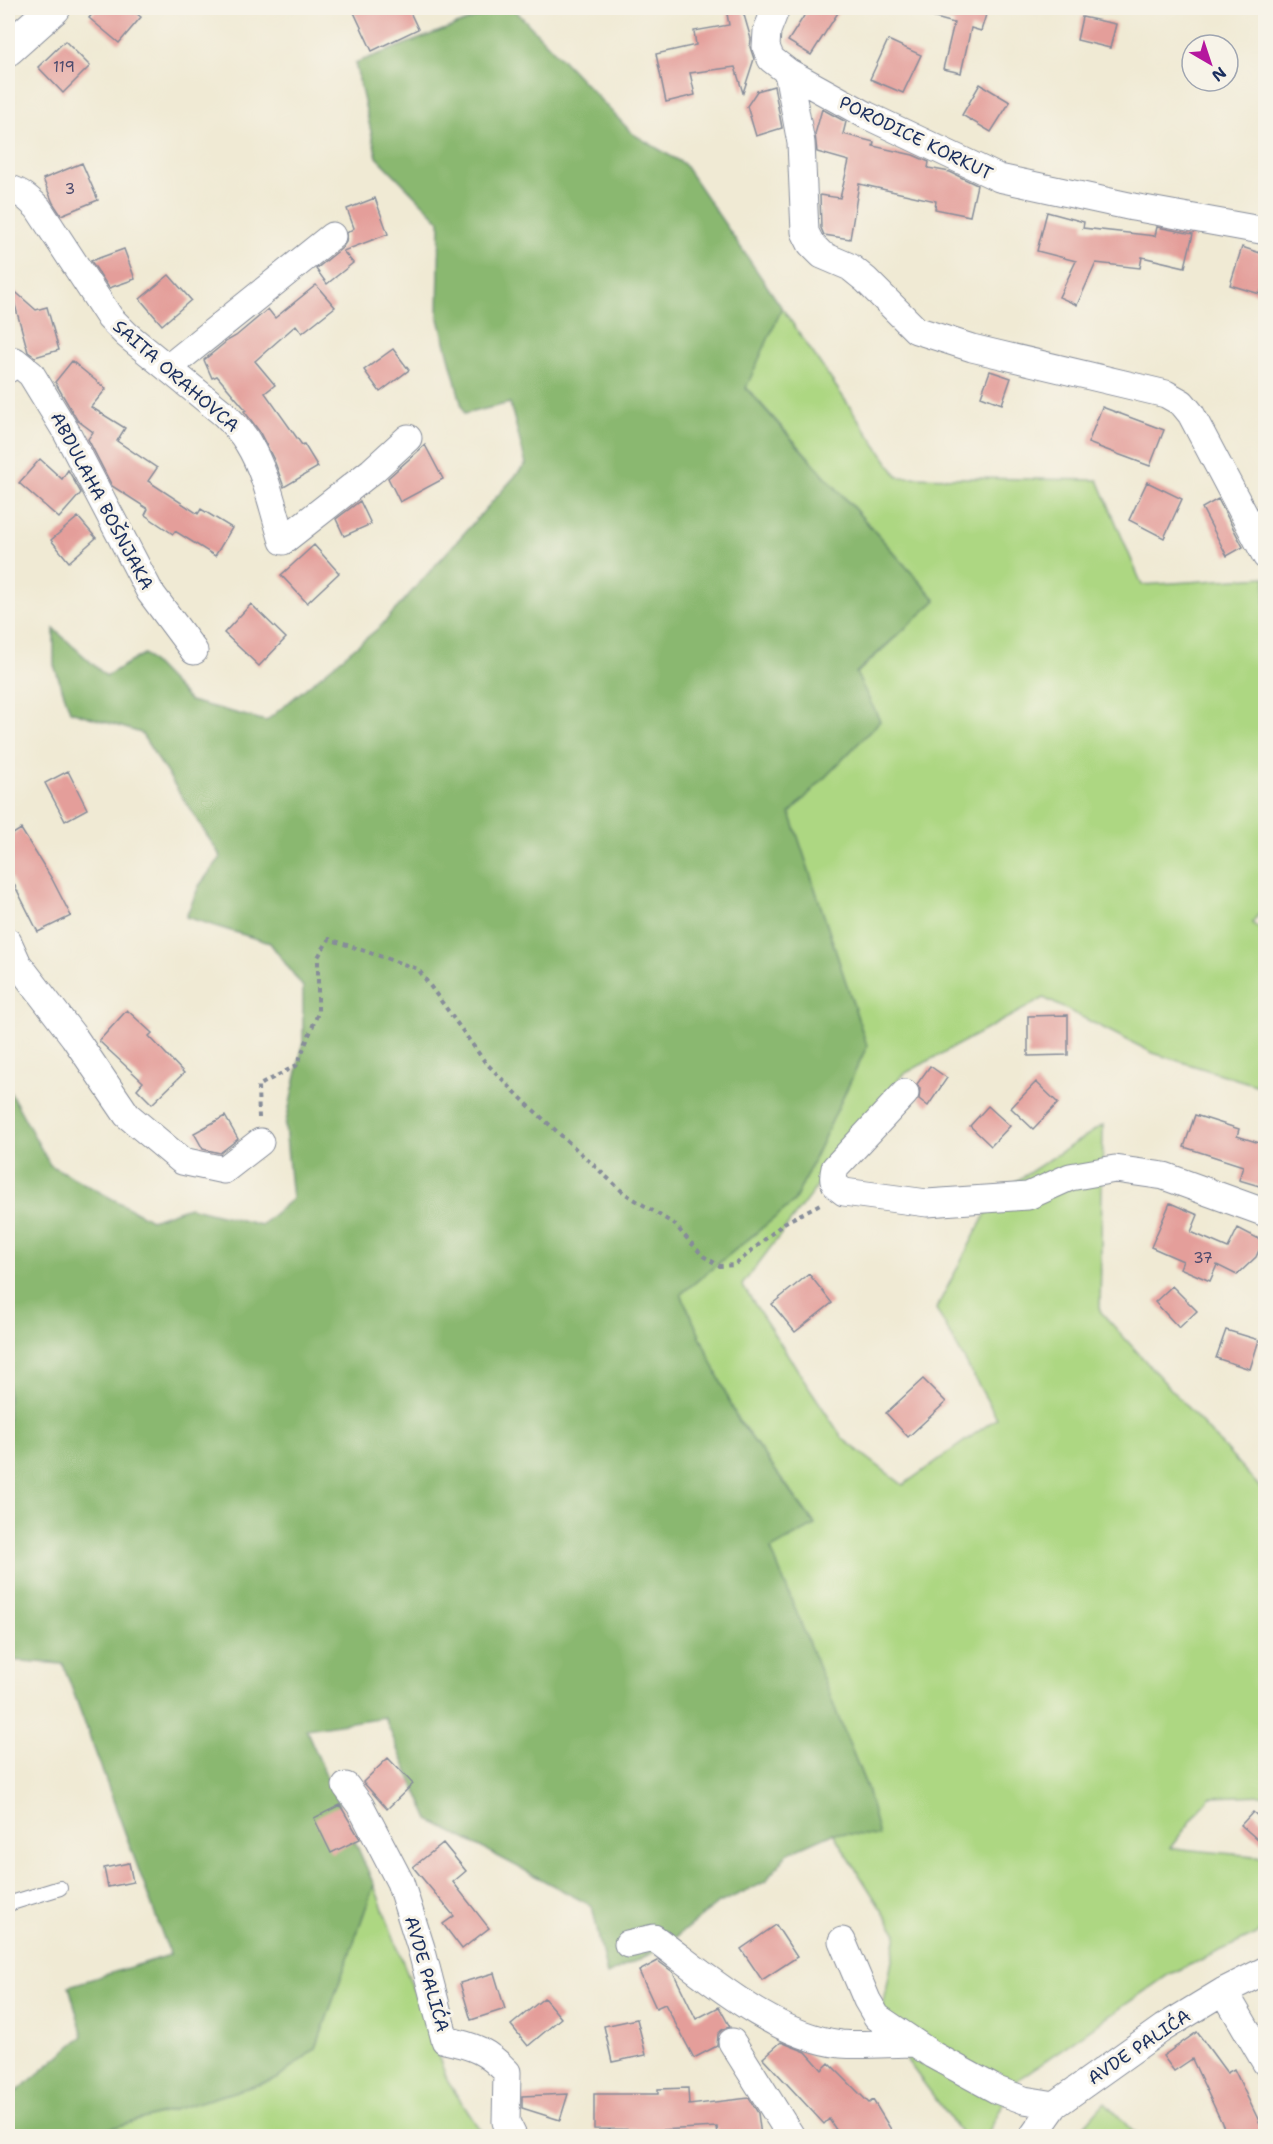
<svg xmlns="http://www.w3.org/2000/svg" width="1273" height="2144" font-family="'Shantell Sans',sans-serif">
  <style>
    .green { fill: #add782; stroke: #648370; stroke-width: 1.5 }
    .forest { fill: #8ab870; stroke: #527467; stroke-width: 1.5 }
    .building { fill: #e49e9a }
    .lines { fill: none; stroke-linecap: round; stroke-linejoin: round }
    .lane-casing { stroke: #868c99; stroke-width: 16 }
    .street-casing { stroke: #868c99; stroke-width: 29 }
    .secondary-casing { stroke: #868c99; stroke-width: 35 }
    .path { stroke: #868c99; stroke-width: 4; stroke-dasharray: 4.5 4.5; stroke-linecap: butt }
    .lane { stroke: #fff; stroke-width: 14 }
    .street { stroke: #fff; stroke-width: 27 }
    .secondary { stroke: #fff; stroke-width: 33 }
    .labels { text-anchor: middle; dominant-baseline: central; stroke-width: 6; stroke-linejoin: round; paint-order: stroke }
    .number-label { font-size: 15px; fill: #4d4b6d }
    .street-label { font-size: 18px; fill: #1b2f5e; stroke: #f7f3e8 }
  </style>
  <rect width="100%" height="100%" fill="#f7f3e8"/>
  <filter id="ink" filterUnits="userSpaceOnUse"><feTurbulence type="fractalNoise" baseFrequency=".0167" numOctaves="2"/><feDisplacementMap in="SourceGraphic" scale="12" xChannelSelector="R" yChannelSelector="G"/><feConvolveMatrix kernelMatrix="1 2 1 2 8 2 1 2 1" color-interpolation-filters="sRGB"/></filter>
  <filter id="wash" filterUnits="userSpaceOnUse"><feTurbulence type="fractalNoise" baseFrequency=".008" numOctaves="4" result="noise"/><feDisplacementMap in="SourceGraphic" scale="24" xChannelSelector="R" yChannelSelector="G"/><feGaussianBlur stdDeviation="1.35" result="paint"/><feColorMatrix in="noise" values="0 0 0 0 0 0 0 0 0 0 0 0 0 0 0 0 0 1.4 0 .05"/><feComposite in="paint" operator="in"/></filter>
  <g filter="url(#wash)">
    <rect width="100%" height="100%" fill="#f0ead4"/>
    <path class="green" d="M782,308L898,477L1098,480L1142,585L1265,577L1266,904L1252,923L1265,933V1088L1153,1053L1044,998L902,1075L742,1285L843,1439L903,1485L997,1418L936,1309L996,1194L1103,1125L1100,1311L1265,1493V1795L1210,1797L1170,1848L1265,1857V1930L1168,1975L1013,2083L987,2136H963L880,2024L897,1934L833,1833L878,1835L867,1788L770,1549L815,1524L737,1418L681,1294L794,1202L867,1046L790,813L880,721L856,674L936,600L746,387Z
      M374,1885L448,2082L484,2136H85L277,2079L316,2048Z
      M1105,2102L1137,2136H1075Z"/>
    <path class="forest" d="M502,8H513L633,134L684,164L782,308L746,388L936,600L856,673L880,721L790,813L867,1046L794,1202L681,1294L737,1418L815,1525L771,1549L867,1788L879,1836L833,1833L788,1853L765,1882L717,1904L662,1948L607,1975L592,1906L429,1820L384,1717L306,1729L374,1885L316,2048L277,2079L85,2136H8V2099L83,2036L69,1986L170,1955L63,1664L8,1660V1088L50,1165L151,1220L189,1207L261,1225L292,1199L285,1126L303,1044V987L270,943L186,917L199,886L221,857L141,733L70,711L54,665V629L106,676L144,654L190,701L266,721L381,626L526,464L510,403L464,414L438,315L440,221L377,157L355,63Z"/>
    <g id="blocks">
      <path class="building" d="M97,8H129L141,17L119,43L89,18Z
        M352,8H408L418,29L372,51Z
        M726,8H742L751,39L750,47L754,59L743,93L735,67L690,73L695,95L666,102L656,54L696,45L694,31L729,25Z
        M809,8H841L811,55L788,41Z
        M918,8H988L981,31L971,28L961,73L943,69L954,23L917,13Z
        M1082,17L1116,24L1110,48L1077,40Z
        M888,40L921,55L903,93L870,79Z
        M65,41L90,66L63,93L38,67Z
        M980,84L1010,102L991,132L962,115Z
        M774,86L782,128L756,136L747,106L757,91Z
        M822,109L846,122L843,134L874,142L873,146L913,155L929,162L928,168L950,172L977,185L970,216L935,209L936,201L859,184L850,239L824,235L821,228L820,195L840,198L849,161L817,152L815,134Z
        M82,163L98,200L61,215L53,203L43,179Z
        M375,198L388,234L343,251L353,263L327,284L316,269L342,248L346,242L347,233L354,228L347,209Z
        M1047,212L1084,222L1083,228L1155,236L1157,227L1193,234L1185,267L1142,257L1140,268L1096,263L1077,305L1059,297L1076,261L1037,251Z
        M1242,247L1266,255V277L1260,294L1230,285Z
        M124,249L135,279L109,288L91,261Z
        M169,275L191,300L162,325L140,299Z
        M316,285L335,307L302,333L296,325L255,361L275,385L265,393L302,445L304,444L318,467L284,487L274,460L259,431L244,411L246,410L217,376L212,378L204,360L227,341L236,336L268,309L275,318Z
        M10,287L36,310L47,307L59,350L35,357L28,352Z
        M393,349L409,370L380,392L364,370Z
        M72,361L106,389L91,407L125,428L117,441L157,468L148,481L198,514L201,509L232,528L215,556L175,531L173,534L145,515L148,509L112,486L88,439L93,432L77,420L55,382Z
        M990,371L1011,378L1002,404L981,396Z
        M1102,407L1164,430L1150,466L1088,443Z
        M425,445L443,479L400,502L388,478Z
        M40,459L62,479L68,470L81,493L59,518L19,483Z
        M1147,482L1182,499L1164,538L1129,520Z
        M1218,499L1243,547L1227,556L1202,508Z
        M360,501L371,524L344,536L336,519Z
        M78,517L96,538L69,562L51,540Z
        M314,545L339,573L307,603L281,575Z
        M251,604L286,638L259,666L224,633Z
        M68,771L87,809L65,821L45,783Z
        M21,829L52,879L71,916L38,932L8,872V837Z
        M127,1010L152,1033L149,1036L184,1073L152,1104L137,1089L143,1082L99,1041Z
        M1068,1015V1055L1028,1056V1016Z
        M930,1066L947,1078L928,1106L919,1099L920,1089L917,1084Z
        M1036,1082L1058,1103L1033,1129L1011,1108Z
        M988,1106L1010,1126L991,1146L970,1126Z
        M1195,1115L1239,1129L1237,1136L1266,1145V1188L1239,1180L1243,1166L1184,1147Z
        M225,1116L238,1139L220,1153L203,1149L194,1133Z
        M1170,1203L1198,1215L1191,1232L1228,1248L1238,1228L1263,1241L1256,1257L1237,1275L1217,1265L1210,1281L1180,1268L1183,1261L1151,1247Z
        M809,1274L832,1303L795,1332L772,1304Z
        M1172,1286L1197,1311L1179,1328L1155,1302Z
        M1226,1330L1259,1340L1250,1369L1216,1358Z
        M923,1379L946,1402L908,1437L886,1413Z
        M388,1758L413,1784L387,1809L363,1782Z
        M340,1805L360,1839L331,1853L314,1818Z
        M1253,1812L1266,1823V1847L1241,1825Z
        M443,1843L466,1871L453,1882L489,1928L462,1949L443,1924L454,1916L413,1867Z
        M129,1863L133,1882L108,1887L104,1868Z
        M776,1925L797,1957L762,1980L741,1949Z
        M658,1961L673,1972L696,2019L719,2007L730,2027L723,2029L718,2034L717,2046L694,2058L665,2004L656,2008L639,1971Z
        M494,1973L505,2009L471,2020L460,1983Z
        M544,1998L561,2018L528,2046L511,2025Z
        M637,2019L646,2055L612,2062L604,2026Z
        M1197,2032L1227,2073L1234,2069L1266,2136H1228L1192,2059L1174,2071L1163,2056Z
        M781,2042L806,2052L822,2070L829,2063L869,2103L873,2100L895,2136H840L829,2119L824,2124L763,2058Z
        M688,2088L689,2105L749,2098L758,2113L761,2136H718L717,2127L660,2130L594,2129V2094H658V2089Z
        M568,2094L560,2120L522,2108V2096Z"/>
    </g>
  </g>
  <g filter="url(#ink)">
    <use href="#blocks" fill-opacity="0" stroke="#868c99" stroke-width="1.5"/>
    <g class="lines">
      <g class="lane-casing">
        <path id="lane" d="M8,1904L60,1888"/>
      </g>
      <g class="street-casing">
        <path id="street" d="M776,8L767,31L766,47L771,59L788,72L866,115L999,178L1133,207L1266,231
          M788,72L801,143L805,232L811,244L822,255L850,267L866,280L916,330L972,348L1166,394L1182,403L1191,414L1266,556
          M8,188C21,192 28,198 38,208L110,318L127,335L224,414C233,423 242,432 248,443C266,472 273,509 283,541L372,471L408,438
          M168,368L332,236
          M8,369L15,361L31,374L67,433L150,592L194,651
          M8,942L18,964L74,1037L127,1115L182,1161L224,1170L260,1142
          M905,1093L835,1168C832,1180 833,1185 844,1192L927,1203L1028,1196L1070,1177L1115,1169L1164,1176L1266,1213
          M346,1786L360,1805L400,1882L421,1948L445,2040C474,2046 487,2051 507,2072L506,2122L513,2136
          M842,1941L867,2000L877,2017L933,2055L997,2090L1024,2100L1055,2105
          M628,1944L654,1938C707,1977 773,2036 841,2044C865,2046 891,2043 915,2043
          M1224,1991L1266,2063
          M732,2042L791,2136
          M1033,2136L1055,2105L1163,2028L1224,1991L1266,1970"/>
      </g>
      <g class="secondary-casing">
        <path id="secondary" d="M8,49L54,8"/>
      </g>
      <path class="path" d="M259,1118L258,1086L297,1065L318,1013V957L329,939L418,969L485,1062L528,1105L624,1193L674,1224L703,1256L720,1266L735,1265L784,1223L822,1203"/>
      <use href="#lane" class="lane"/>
      <use href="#street" class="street"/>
      <use href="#secondary" class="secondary"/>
    </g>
  </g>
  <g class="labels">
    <g class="number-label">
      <text x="64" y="67">119</text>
      <text x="70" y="189">3</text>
      <text x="1203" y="1258">37</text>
    </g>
    <g class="street-label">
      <text transform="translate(916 138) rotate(26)">PORODICE KORKUT</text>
      <text transform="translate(176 376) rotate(41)">SAITA ORAHOVCA</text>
      <text transform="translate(102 501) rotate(62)">ABDULAHA BOŠNJAKA</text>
      <text transform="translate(427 1974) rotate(74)">AVDE PALIĆA</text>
      <text transform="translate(1139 2047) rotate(-34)">AVDE PALIĆA</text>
    </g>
  </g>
  <rect width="1273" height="2144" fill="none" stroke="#f7f3e8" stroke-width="30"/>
  <g transform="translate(1210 63) rotate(141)"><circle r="28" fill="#f7f3e8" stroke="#9fa5b1" stroke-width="1.5"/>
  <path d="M0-4.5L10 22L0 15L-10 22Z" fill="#b5179e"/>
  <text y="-9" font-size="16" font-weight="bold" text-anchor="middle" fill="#1b2f5e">N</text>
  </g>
</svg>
